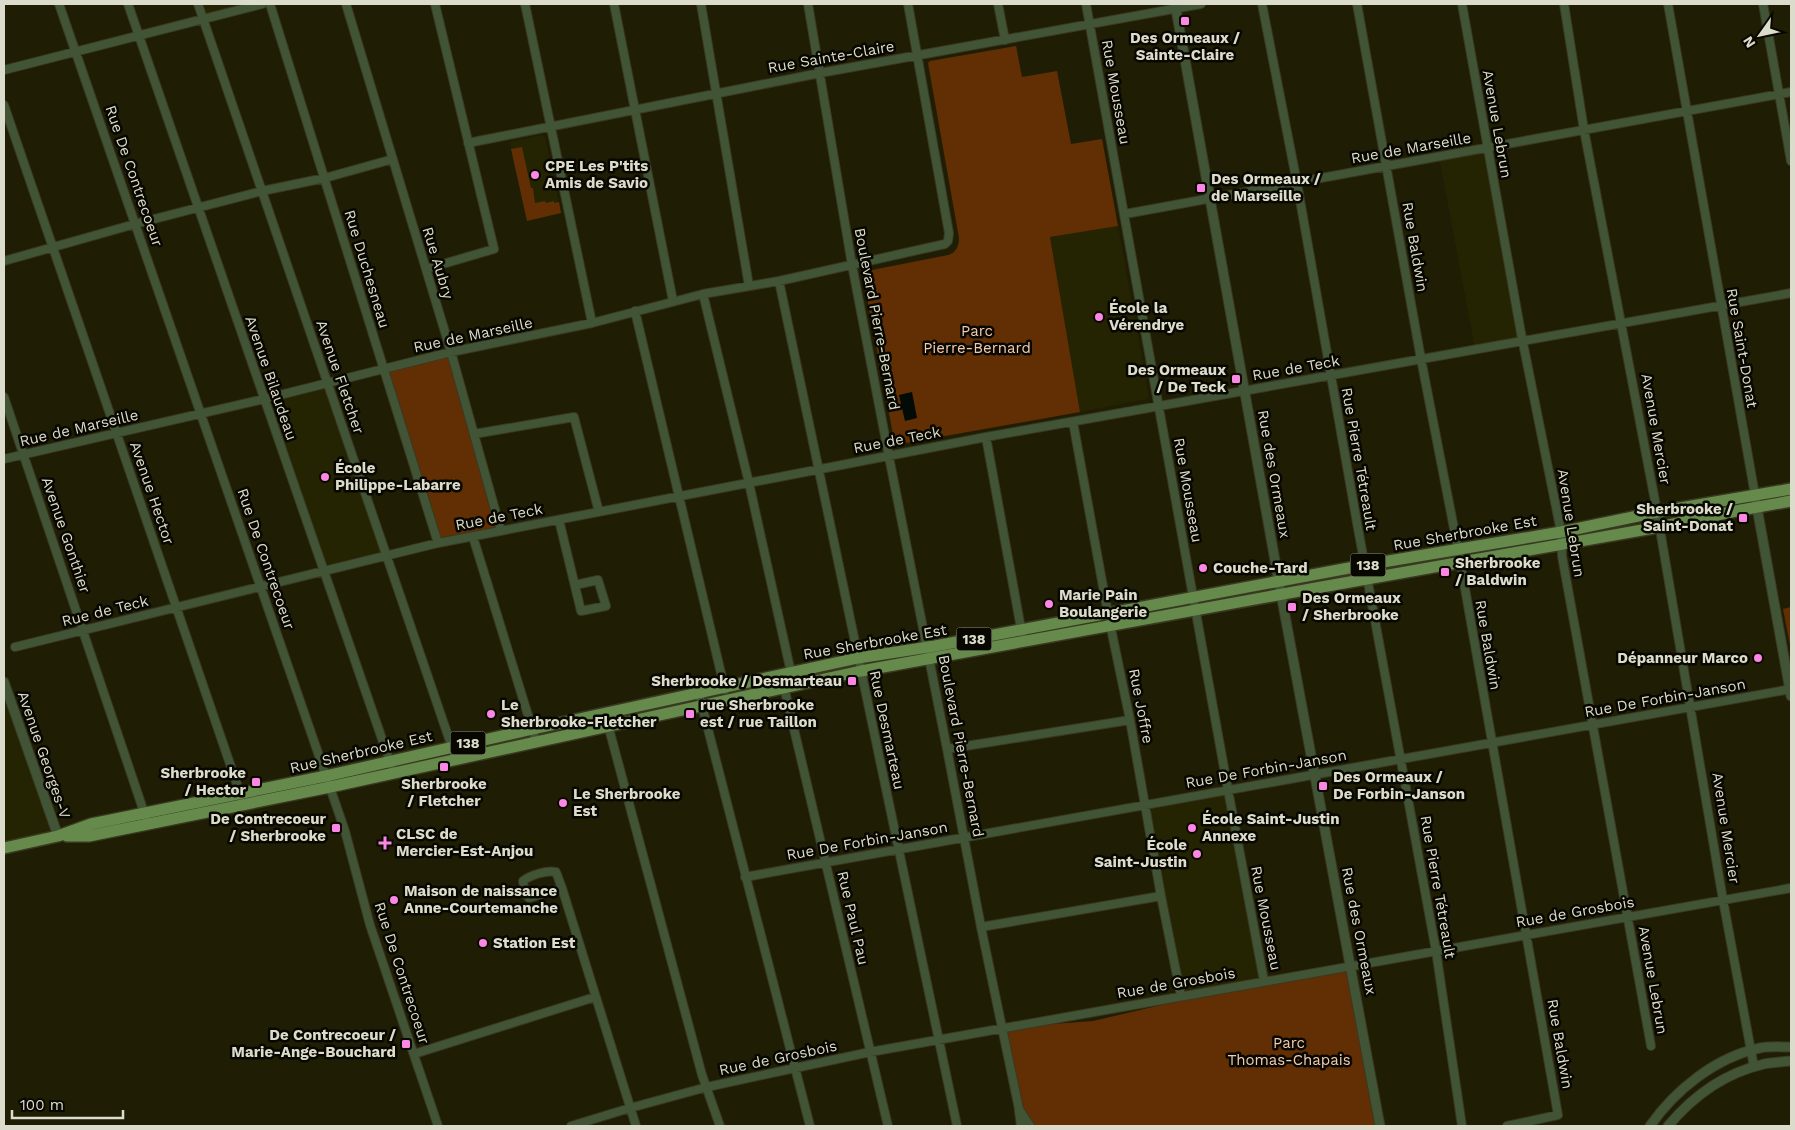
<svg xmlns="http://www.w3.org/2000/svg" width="1795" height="1130" font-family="'Work Sans',sans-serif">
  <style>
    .built { fill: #242302 }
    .green { fill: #612f03 }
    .water { fill: #020b06 }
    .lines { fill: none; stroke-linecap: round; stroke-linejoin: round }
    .minor-casing { stroke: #393921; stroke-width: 10 }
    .tertiary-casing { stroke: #393921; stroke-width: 11 }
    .primary-casing { stroke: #393921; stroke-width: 14 }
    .minor { stroke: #425436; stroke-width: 8 }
    .tertiary { stroke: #425436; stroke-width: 9 }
    .primary { stroke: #658a4c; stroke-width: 11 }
    .poi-dot { fill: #fc86e4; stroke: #080801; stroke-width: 2 }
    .labels { text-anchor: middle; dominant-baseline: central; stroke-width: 5; stroke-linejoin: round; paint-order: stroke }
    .shield { fill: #080801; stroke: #9c9c8f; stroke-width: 1 }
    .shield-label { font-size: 14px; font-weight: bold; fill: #dcdccc }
    .poi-label { font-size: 15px; font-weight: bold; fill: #dcdccc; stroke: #080801; text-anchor: start }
    .street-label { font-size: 15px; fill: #dcdccc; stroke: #080801 }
    .park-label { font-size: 15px; fill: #f4cbb0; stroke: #080801 }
  </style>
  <rect width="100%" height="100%" fill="#1f1e05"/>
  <path class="built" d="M198,4H246L203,19Z
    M541,135L545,137L561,213L527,221L510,142Z
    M1487,148L1523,341L1475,349L1439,157Z
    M1118,226L1149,397L1147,399L1080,412L1050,237Z
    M327,383L386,556L323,571L264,399Z
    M4,692L54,833L4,844Z
    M1228,790L1264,981L1181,996L1145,805Z"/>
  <path class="green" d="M1016,46L1022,77L1057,71L1071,144L1102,139L1118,226L1050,237L1080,412L895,445L862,272L948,255C956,253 959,246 959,238L928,63L930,61Z
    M522,147L531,188H533L535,203L545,201L546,203L554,201V203L559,202L561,213L527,221L511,149Z
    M451,352L501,531L438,543L384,369Z
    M1791,607V650L1783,609Z
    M1351,966L1378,1126H1030L1019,1109L1001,1028L1093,1021L1264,981Z"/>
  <path class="water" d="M912,392L917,418L905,421L899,395Z"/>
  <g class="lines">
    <g class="minor-casing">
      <path id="minor" d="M59,4L326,776L345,831L370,925L438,1126
        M128,4L391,765
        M198,4L456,759
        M270,4L438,543
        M346,4L451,352L501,531
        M525,4L592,323
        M614,4L673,301
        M701,4L749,286
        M808,4L852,265L890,462L947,749L981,927L1019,1109L1030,1126
        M998,4L1005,40
        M1086,4L1228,790L1264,981
        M1262,4L1297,183L1357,523L1436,951L1462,1126
        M1357,4L1421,359L1458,549L1558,1115L1507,1126
        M1462,4L1521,333L1561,532L1562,556L1651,1046
        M1564,4L1584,130L1656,506L1723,900L1754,1067
        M1668,4L1755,495
        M1763,4L1791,161
        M4,70L262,4
        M4,105L241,796
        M468,143L820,73L1201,4
        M1125,214L1791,92
        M4,261L135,224L262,191L325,178L393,159
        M426,269L494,249L435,4
        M779,281L957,1126
        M703,294L749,483L794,686
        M635,311L725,690
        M4,397L148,824
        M1073,422L1108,614L1130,720L1161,896L1181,996
        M474,434L574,417L599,512
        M986,437L1022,634
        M4,459L264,399L451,352L592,323L703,294L779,281L945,244L948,241L949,233L908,4
        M559,520L581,611L606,606L598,580L575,585
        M473,537L536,741
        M15,647L438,543L986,437L1791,293
        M784,687L888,1126
        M699,694L810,1126
        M608,725L702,1075L720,1126
        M947,749L1130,720
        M745,877L1791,689
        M562,888L529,898L525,894L523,881C530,875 547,870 556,872L562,888L636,1126
        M981,927L1161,896
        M414,1054L595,997
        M1019,1111L1021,1126
        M571,1126L630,1108L707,1087L870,1052L1791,888"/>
    </g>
    <g class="tertiary-casing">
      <path id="tertiary" d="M1175,4L1281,594L1380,1126
        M1756,502L1791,696
        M4,682L58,836
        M1650,1126C1675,1090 1716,1057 1760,1048C1770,1046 1781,1047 1791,1047
        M1668,1126C1693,1096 1725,1073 1764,1064C1773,1062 1782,1062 1791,1061"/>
    </g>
    <g class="primary-casing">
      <path id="primary" d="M67,836H89L330,787L861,671L1316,588L1659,527L1741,510L1791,501
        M4,848L58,836L91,824L326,776L533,729L858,658L935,646L1365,565L1561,532L1657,512L1791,489"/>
    </g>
    <use href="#minor" class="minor"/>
    <use href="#tertiary" class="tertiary"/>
    <use href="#primary" class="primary"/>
  </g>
  <g class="poi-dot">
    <rect x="1180" y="16" width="10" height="10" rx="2.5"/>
    <circle cx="535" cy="175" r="5"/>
    <rect x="1196" y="183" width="10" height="10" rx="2.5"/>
    <circle cx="1099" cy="317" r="5"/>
    <rect x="1231" y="374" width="10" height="10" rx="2.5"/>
    <circle cx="325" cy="477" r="5"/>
    <rect x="1738" y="513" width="10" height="10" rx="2.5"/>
    <circle cx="1203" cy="568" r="5"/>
    <rect x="1440" y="567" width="10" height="10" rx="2.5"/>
    <circle cx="1049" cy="604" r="5"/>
    <rect x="1287" y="602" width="10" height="10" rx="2.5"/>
    <circle cx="1758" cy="658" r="5"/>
    <rect x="847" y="676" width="10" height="10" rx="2.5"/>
    <circle cx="491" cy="714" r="5"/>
    <rect x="685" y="709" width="10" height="10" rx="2.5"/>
    <rect x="439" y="762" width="10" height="10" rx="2.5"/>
    <rect x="251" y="777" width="10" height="10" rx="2.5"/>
    <rect x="1318" y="781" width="10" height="10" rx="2.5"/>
    <circle cx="563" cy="803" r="5"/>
    <rect x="331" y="823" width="10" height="10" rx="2.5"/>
    <circle cx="1192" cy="828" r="5"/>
    <path d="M382.5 835.5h5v5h5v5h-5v5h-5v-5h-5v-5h5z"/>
    <circle cx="1197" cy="854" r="5"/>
    <circle cx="394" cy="900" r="5"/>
    <circle cx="483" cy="943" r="5"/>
    <rect x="401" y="1039" width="10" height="10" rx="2.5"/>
  </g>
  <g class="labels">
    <g class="shield">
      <rect x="1350.5" y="553.5" width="35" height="23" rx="4"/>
      <rect x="956.5" y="627.5" width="35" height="23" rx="4"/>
      <rect x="450.5" y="731.5" width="35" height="23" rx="4"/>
    </g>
    <g class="shield-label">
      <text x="1368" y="565">138</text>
      <text x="974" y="639">138</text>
      <text x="468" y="743">138</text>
    </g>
    <g class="poi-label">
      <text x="1185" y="38" text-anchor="middle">Des Ormeaux /<tspan x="1185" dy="17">Sainte-Claire</tspan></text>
      <text x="545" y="166">CPE Les P'tits<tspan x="545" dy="17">Amis de Savio</tspan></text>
      <text x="1211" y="179">Des Ormeaux /<tspan x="1211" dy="17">de Marseille</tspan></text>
      <text x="1109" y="308">École la<tspan x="1109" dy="17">Vérendrye</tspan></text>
      <text x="1226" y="370" text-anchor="end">Des Ormeaux<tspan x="1226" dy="17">/ De Teck</tspan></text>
      <text x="335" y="468">École<tspan x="335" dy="17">Philippe-Labarre</tspan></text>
      <text x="1733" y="509" text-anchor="end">Sherbrooke /<tspan x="1733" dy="17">Saint-Donat</tspan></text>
      <text x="1455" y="563">Sherbrooke<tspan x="1455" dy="17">/ Baldwin</tspan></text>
      <text x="1213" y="568">Couche-Tard</text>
      <text x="1059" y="595">Marie Pain<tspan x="1059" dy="17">Boulangerie</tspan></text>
      <text x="1302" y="598">Des Ormeaux<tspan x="1302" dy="17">/ Sherbrooke</tspan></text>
      <text x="1748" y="658" text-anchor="end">Dépanneur Marco</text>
      <text x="842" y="681" text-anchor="end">Sherbrooke / Desmarteau</text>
      <text x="501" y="705">Le<tspan x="501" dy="17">Sherbrooke-Fletcher</tspan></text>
      <text x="700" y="705">rue Sherbrooke<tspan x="700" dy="17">est / rue Taillon</tspan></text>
      <text x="246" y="773" text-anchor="end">Sherbrooke<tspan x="246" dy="17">/ Hector</tspan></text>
      <text x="1333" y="777">Des Ormeaux /<tspan x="1333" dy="17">De Forbin-Janson</tspan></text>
      <text x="444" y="784" text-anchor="middle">Sherbrooke<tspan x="444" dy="17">/ Fletcher</tspan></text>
      <text x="573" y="794">Le Sherbrooke<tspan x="573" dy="17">Est</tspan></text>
      <text x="326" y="819" text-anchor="end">De Contrecoeur<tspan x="326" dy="17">/ Sherbrooke</tspan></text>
      <text x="1202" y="819">École Saint-Justin<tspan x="1202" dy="17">Annexe</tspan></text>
      <text x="396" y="834">CLSC de<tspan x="396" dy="17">Mercier-Est-Anjou</tspan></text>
      <text x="1187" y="845" text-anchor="end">École<tspan x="1187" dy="17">Saint-Justin</tspan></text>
      <text x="404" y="891">Maison de naissance<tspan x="404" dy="17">Anne-Courtemanche</tspan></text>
      <text x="493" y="943">Station Est</text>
      <text x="396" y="1035" text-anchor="end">De Contrecoeur /<tspan x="396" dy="17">Marie-Ange-Bouchard</tspan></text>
    </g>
    <g class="street-label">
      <text transform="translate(831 57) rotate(-10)">Rue Sainte-Claire</text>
      <text transform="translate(1116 92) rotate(80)">Rue Mousseau</text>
      <text transform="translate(1497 124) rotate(80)">Avenue Lebrun</text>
      <text transform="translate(1411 148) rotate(-10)">Rue de Marseille</text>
      <text transform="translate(134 176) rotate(71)">Rue De Contrecoeur</text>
      <text transform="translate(1415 247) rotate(80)">Rue Baldwin</text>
      <text transform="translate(438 263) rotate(73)">Rue Aubry</text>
      <text transform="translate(367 269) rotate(73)">Rue Duchesneau</text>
      <text transform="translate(877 319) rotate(79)">Boulevard Pierre-Bernard</text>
      <text transform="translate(473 335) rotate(-12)">Rue de Marseille</text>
      <text transform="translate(1742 348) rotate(80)">Rue Saint-Donat</text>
      <text transform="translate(1296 368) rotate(-10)">Rue de Teck</text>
      <text transform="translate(340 377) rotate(71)">Avenue Fletcher</text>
      <text transform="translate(271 378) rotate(71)">Avenue Bilaudeau</text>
      <text transform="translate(79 428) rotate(-13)">Rue de Marseille</text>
      <text transform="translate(1656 429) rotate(80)">Avenue Mercier</text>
      <text transform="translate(897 440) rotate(-11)">Rue de Teck</text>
      <text transform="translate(1359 459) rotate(80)">Rue Pierre Tétreault</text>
      <text transform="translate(1274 474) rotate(80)">Rue des Ormeaux</text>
      <text transform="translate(1188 490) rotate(80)">Rue Mousseau</text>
      <text transform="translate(152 493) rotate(71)">Avenue Hector</text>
      <text transform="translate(499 517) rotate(-11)">Rue de Teck</text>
      <text transform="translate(1571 523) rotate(81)">Avenue Lebrun</text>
      <text transform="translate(1465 533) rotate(-10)">Rue Sherbrooke Est</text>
      <text transform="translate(66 535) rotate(71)">Avenue Gonthier</text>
      <text transform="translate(266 559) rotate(71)">Rue De Contrecoeur</text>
      <text transform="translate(105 611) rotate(-14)">Rue de Teck</text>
      <text transform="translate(875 642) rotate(-10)">Rue Sherbrooke Est</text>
      <text transform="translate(1488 645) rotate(80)">Rue Baldwin</text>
      <text transform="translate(1665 698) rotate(-10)">Rue De Forbin-Janson</text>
      <text transform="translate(1141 706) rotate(79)">Rue Joffre</text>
      <text transform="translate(887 730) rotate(78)">Rue Desmarteau</text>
      <text transform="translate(961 746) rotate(79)">Boulevard Pierre-Bernard</text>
      <text transform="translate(361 752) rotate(-13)">Rue Sherbrooke Est</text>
      <text transform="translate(44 755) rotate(71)">Avenue Georges-V</text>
      <text transform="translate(1266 769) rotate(-10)">Rue De Forbin-Janson</text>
      <text transform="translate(1726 828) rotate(81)">Avenue Mercier</text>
      <text transform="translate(867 841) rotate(-10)">Rue De Forbin-Janson</text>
      <text transform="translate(1438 887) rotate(80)">Rue Pierre Tétreault</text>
      <text transform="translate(1575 912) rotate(-10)">Rue de Grosbois</text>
      <text transform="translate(853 918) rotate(77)">Rue Paul Pau</text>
      <text transform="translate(1266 918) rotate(79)">Rue Mousseau</text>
      <text transform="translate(1359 931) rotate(79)">Rue des Ormeaux</text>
      <text transform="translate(402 973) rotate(72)">Rue De Contrecoeur</text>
      <text transform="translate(1653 980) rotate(80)">Avenue Lebrun</text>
      <text transform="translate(1176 983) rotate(-10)">Rue de Grosbois</text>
      <text transform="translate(1560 1044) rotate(80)">Rue Baldwin</text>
      <text transform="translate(778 1058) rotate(-12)">Rue de Grosbois</text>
    </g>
    <g class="park-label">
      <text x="977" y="331">Parc<tspan x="977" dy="17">Pierre-Bernard</tspan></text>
      <text x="1289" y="1043">Parc<tspan x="1289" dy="17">Thomas-Chapais</tspan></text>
    </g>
  </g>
  <rect width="1795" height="1130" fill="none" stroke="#dcdccc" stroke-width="10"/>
  <g transform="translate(1760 35) rotate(237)" stroke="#080801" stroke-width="4" paint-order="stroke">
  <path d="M0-4L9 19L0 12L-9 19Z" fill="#dcdccc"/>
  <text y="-8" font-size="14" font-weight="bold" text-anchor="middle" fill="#dcdccc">N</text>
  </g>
  <path d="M12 1110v8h111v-8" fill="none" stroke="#dcdccc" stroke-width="2.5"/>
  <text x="20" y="1110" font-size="15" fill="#dcdccc" stroke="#080801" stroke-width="4" paint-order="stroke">100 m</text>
</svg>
